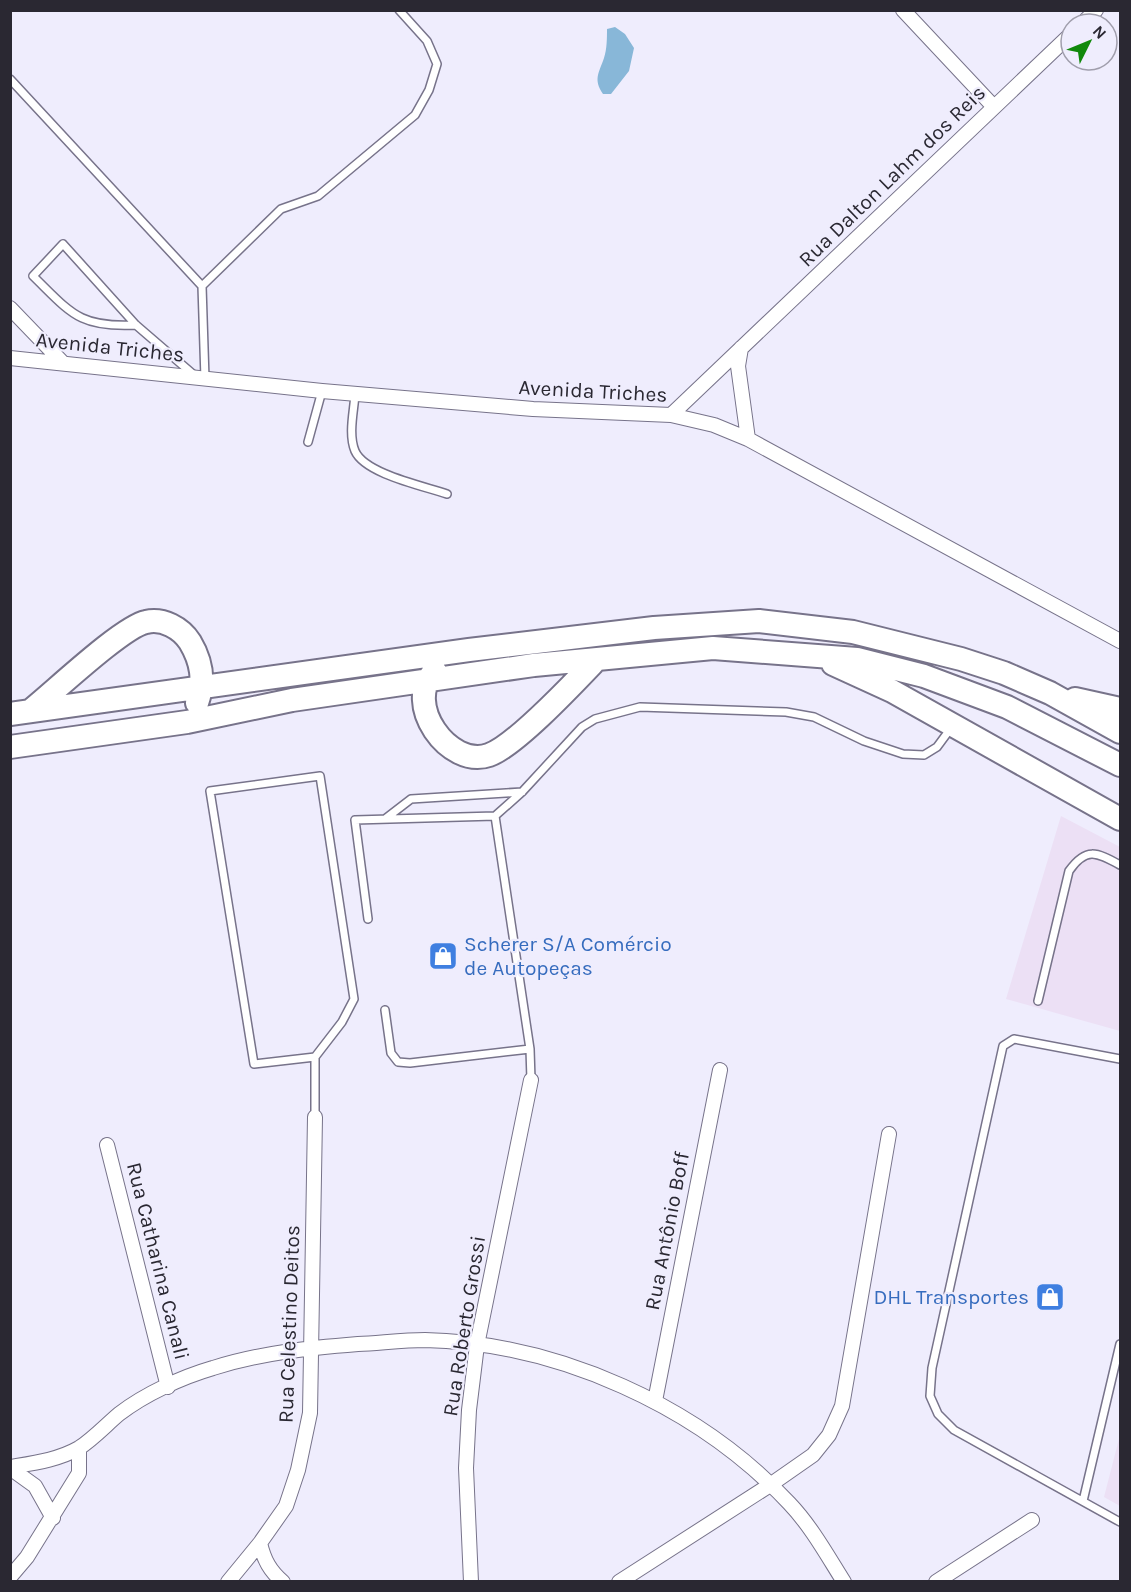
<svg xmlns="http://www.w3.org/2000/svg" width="1131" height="1592" font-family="Karla,sans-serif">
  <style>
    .education { fill: #ece0f5 }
    .water { fill: #88b7d8 }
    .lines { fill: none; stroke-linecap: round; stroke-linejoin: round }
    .service-casing { stroke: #77738a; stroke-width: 10 }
    .minor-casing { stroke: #77738a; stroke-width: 16 }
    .trunk-casing { stroke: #77738a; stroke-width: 26 }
    .service { stroke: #fff; stroke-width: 7 }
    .minor { stroke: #fff; stroke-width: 14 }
    .trunk { stroke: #fff; stroke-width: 22 }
    .labels { text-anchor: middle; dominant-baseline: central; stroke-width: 4.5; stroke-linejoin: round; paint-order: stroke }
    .street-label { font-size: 21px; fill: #2a2832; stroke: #efedfd }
    .shop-label { font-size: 21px; fill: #366cbe; stroke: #efedfd; text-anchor: start }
  </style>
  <rect width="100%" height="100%" fill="#efedfd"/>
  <path class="education" d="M1061,816L1120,847V1031L1006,999Z
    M1120,1435V1506L1104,1497Z"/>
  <path class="water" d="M615,27L625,34L634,48L629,71L611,94H603C593,79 599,73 604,58C607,49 607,38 607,29Z"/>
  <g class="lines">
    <g class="service-casing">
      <path id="service" d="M10,79L202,286L205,379
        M202,286L281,209L318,196L415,115L429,90L437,64L427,41L399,10
        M136,325C79,328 71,313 33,276L63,244L136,325L194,375
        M355,394C354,411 348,434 355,451C365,474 424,486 447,494
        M308,442L322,391
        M495,816L530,1049L531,1080
        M385,819L411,799L522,792
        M368,919L355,820L495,816L522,792L582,727L595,719L640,707L786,712L814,717L864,741L903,754L924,755L937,747L951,728
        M1038,1001L1069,871C1086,847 1096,852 1120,865
        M385,1010L391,1053L398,1062L410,1063L530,1049
        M1120,1059L1014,1039L1003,1046L932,1368L930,1396L938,1414L954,1430L1120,1522
        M315,1117V1057L342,1022L354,999L320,776L210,791L254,1064L315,1057
        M1083,1501L1120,1344"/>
    </g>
    <g class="minor-casing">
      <path id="minor" d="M903,10L994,107
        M1082,24L1096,10
        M10,308L63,363
        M741,348L738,366L748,439
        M10,358L322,391L533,409L671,415L714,425L748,439L1120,641
        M671,415L1071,34
        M107,1145L168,1387
        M655,1401L720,1070
        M10,1467C34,1463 58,1460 79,1448C93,1439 106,1425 119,1414C145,1394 182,1377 213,1368C260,1353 309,1348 358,1344C380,1343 403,1340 425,1340C558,1343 698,1406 789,1503C811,1526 827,1555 844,1582
        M10,1468L35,1486L53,1518
        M260,1543C264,1560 270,1571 283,1582
        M10,1577L27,1557L79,1473V1448
        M228,1582L260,1543L286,1506L298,1470L310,1413L315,1117
        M471,1582L466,1468L469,1410L477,1345L531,1080
        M619,1582L770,1485L813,1455L829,1435L842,1406L889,1134
        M936,1582L1032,1520"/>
    </g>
    <g class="trunk-casing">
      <path id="trunk" d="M833,664L892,691L1120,819
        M435,671C402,703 449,769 489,755C515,746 574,683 595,661
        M1075,699L1120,709
        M30,711C54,692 122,627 146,622C163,618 181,628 190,642C202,662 205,681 197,703
        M10,714L469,650L654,628L759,621L853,632L961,659L1004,673L1050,693L1120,732
        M10,747L187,722L292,700L534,665L713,648L857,659L924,676L1007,707L1120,765"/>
    </g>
    <use href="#service" class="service"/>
    <use href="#minor" class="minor"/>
    <use href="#trunk" class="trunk"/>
  </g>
  <defs>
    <g id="shop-square" transform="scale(1.5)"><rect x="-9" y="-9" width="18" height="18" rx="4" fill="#3f7fe0" stroke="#efedfd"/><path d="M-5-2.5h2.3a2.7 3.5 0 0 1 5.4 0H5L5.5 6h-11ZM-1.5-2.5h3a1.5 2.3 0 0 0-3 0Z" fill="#fff"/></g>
  </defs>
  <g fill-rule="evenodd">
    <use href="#shop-square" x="443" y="956"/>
    <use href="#shop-square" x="1050" y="1297"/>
  </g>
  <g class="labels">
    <g class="street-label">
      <text transform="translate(892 176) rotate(-44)">Rua Dalton Lahm dos Reis</text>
      <text transform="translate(110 347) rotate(6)">Avenida Triches</text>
      <text transform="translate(593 391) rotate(3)">Avenida Triches</text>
      <text transform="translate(667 1231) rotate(-79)">Rua Antônio Boff</text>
      <text transform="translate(158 1261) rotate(76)">Rua Catharina Canali</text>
      <text transform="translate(289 1324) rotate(-88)">Rua Celestino Deitos</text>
      <text transform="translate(464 1326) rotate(-81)">Rua Roberto Grossi</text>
    </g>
    <g class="shop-label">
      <text x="464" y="944">Scherer S/A Comércio<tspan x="464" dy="24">de Autopeças</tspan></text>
      <text x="1029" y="1297" text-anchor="end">DHL Transportes</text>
    </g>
  </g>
  <rect width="1131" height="1592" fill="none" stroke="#2a2832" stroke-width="24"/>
  <g transform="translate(1089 42) rotate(47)"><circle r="28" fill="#efedfd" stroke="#a09eac" stroke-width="1.5"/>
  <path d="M0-4.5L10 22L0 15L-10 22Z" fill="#11890c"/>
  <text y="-9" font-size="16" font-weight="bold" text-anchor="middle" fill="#2a2832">N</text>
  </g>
</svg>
